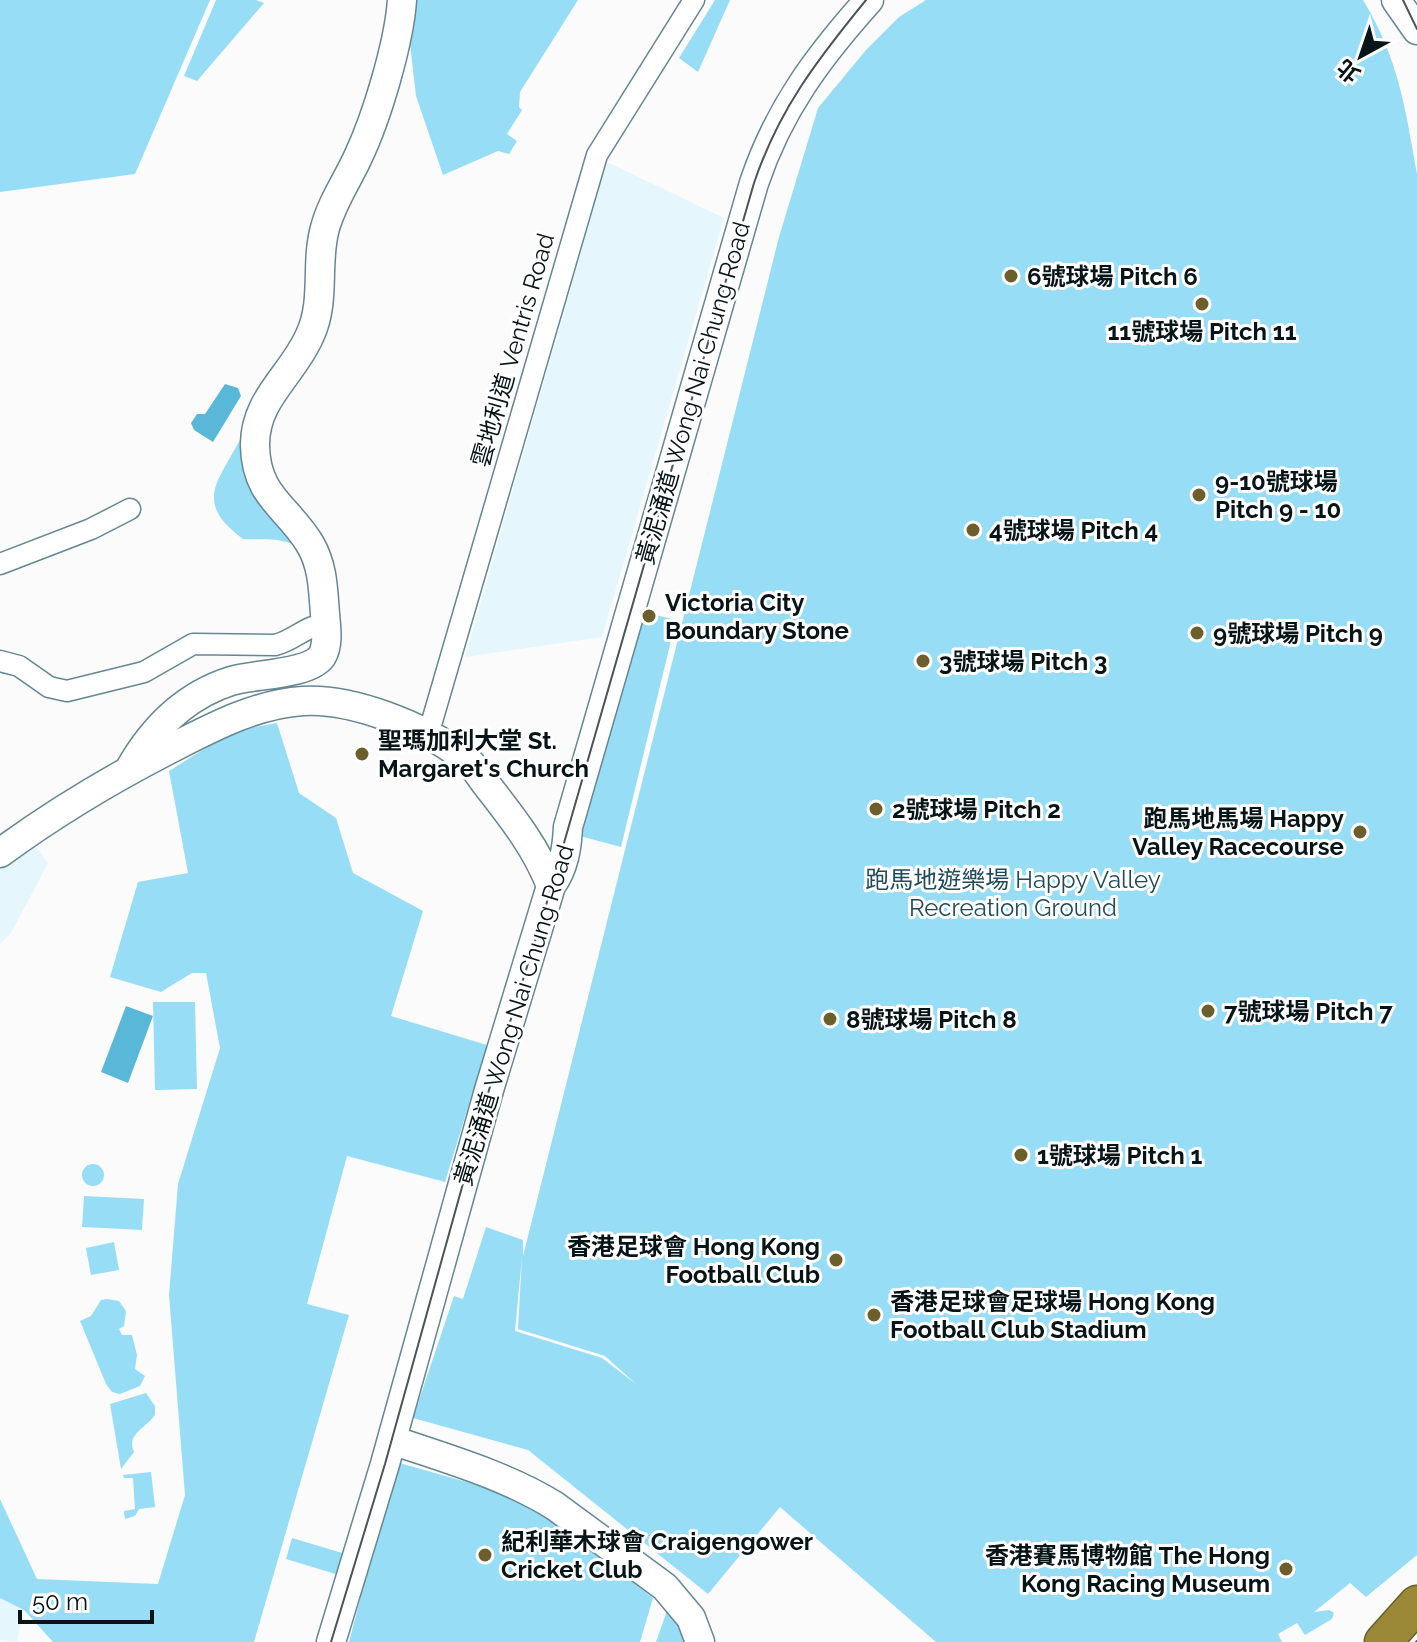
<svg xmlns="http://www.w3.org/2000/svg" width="1417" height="1642" font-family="Raleway,'Noto Sans TC',sans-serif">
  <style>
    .built { fill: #e5f6fd }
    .green { fill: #97ddf6; fill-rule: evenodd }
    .water { fill: #59b8d8 }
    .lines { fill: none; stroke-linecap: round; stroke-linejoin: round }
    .street-casing { stroke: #658793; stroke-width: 23 }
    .secondary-casing { stroke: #658793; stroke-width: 31 }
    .highway-casing { stroke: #675f2c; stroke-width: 39 }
    .street { stroke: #fff; stroke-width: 20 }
    .secondary { stroke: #fff; stroke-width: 28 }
    .highway { stroke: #9b8836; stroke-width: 36 }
    .tram { stroke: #4b5457; stroke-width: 2 }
    .poi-dot { fill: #6c5f2c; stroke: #fff; stroke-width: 3 }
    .labels { text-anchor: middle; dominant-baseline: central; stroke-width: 6; stroke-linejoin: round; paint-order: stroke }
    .poi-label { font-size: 24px; font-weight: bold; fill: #071418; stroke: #fff; text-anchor: start }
    .street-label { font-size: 24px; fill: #071418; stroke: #fff }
    .park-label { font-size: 24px; fill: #204a58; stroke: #fff }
  </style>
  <rect width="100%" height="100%" fill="#fbfbfb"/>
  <path class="built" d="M607,162L724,218L602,637L465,657Z
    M32,842L48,863L11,933L0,944V866Z
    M0,1598L24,1610L17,1642L0,1640Z"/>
  <path class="green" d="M0,0H210L135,174L0,192Z
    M216,0H256L264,3L197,81L184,76Z
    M405,0H578L520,92L519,107L522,110L507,134L517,141L509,154L498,151L443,175L416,96Z
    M715,0H730L698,72L679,58Z
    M926,0H1363C1399,60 1405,107 1417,174V1555L1366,1597L1350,1583L1314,1612L1329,1610L1334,1613L1332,1619L1305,1635L1297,1623L1278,1634L1282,1642H936L780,1507L708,1594L528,1450L413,1418L454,1296L463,1299L486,1227L523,1240V1256L779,237L818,108L866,50L899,17ZM522,1257L518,1329L605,1356L636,1384L602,1358L515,1331Z
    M241,438L244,444L297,546C279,537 262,540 243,539C193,502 218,482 241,438Z
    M644,612L676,620L621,847L580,836Z
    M277,723L299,793L336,818L353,873L423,911L391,1016L487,1045L445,1182L347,1156L307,1304L349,1315L254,1642H53L24,1610L0,1598V1499L37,1579L158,1584L185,1495L169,1295L178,1184L220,1048L206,973H192L161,992L110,977L138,882L188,873L169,771L233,731Z
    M153,1002H195L197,1089L155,1090Z
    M82 1175a11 11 0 1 1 22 0a11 11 0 1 1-22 0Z
    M84,1196L144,1199L142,1230L82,1227Z
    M114,1242L119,1270L91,1275L86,1248Z
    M107,1299L119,1301L126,1311L124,1326L119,1329L122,1335H132L137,1355L135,1369L145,1376L140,1386L120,1394L112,1392L106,1384L80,1321L91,1316L101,1300Z
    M146,1393L155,1406V1415C146,1428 126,1434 134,1452L121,1469L110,1404Z
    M396,1462L509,1494L542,1512L653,1598L640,1642H349Z
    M151,1472L155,1507L139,1509L135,1516L125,1519L124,1511L135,1509L133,1478H124L123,1475Z
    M292,1538L349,1555L342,1576L286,1559Z
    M669,1605L690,1642H656Z"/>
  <path class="water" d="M225,384L238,388L241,396L213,442L194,430L191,423L197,414H205Z
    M126,1006L153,1016L128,1083L101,1072Z"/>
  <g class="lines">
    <g class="street-casing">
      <path id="street" d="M0,564L91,529L130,509
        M0,661L19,666L49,687L67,691L144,672L193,644L275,645C295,640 306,625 326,624
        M428,735L597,155L694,0"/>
    </g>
    <g class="secondary-casing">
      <path id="secondary" d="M1396,0L1417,30
        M129,770C152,729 184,696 231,681C253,674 309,675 322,656C329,644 326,627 325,614C323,589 323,566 310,544C288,507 256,497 255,446C254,399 293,375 310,335C326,301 315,263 325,228C332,202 347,181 358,157C377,117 399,43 402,0
        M0,853C53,814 108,781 166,751C209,729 254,704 303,701C352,698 423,726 462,756C472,762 479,775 486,784C511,816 536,847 551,886
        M392,1440C447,1459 505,1475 555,1506L665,1587L691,1618L700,1642
        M331,1642L385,1464L489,1090L551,886C564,868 567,848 568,827L754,183C779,109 818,57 869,0"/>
    </g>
    <g class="highway-casing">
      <path id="highway" d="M1383,1642L1417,1604"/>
    </g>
    <use href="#street" class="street"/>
    <use href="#secondary" class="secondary"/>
    <use href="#highway" class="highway"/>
    <path class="tram" d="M1403,0L1417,29
      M331,1642L385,1464L489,1090L547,902L754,183C779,109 817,60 866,0
      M1416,1642L1417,1641"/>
  </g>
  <g class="poi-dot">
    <circle cx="1011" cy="276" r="8"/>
    <circle cx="1202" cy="304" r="8"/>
    <circle cx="1199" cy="495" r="8"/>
    <circle cx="973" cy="530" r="8"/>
    <circle cx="649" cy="616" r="8"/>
    <circle cx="1197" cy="633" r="8"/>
    <circle cx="923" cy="661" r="8"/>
    <circle cx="362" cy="754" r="8"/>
    <circle cx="876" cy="809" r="8"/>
    <circle cx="1360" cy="832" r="8"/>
    <circle cx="1208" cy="1011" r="8"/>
    <circle cx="830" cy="1019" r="8"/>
    <circle cx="1021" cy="1155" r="8"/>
    <circle cx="836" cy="1260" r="8"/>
    <circle cx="874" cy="1315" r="8"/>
    <circle cx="485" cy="1555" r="8"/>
    <circle cx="1286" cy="1569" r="8"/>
  </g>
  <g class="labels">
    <g class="poi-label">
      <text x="1027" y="276">6號球場 Pitch 6</text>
      <text x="1202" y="331" text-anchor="middle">11號球場 Pitch 11</text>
      <text x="1215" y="481">9-10號球場<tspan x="1215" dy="28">Pitch 9 - 10</tspan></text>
      <text x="989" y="530">4號球場 Pitch 4</text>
      <text x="665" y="602">Victoria City<tspan x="665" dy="28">Boundary Stone</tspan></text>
      <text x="1213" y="633">9號球場 Pitch 9</text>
      <text x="939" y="661">3號球場 Pitch 3</text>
      <text x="378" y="740">聖瑪加利大堂 St.<tspan x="378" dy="28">Margaret's Church</tspan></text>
      <text x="892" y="809">2號球場 Pitch 2</text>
      <text x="1344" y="818" text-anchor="end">跑馬地馬場 Happy<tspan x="1344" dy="28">Valley Racecourse</tspan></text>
      <text x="1224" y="1011">7號球場 Pitch 7</text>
      <text x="846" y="1019">8號球場 Pitch 8</text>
      <text x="1037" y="1155">1號球場 Pitch 1</text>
      <text x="820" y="1246" text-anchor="end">香港足球會 Hong Kong<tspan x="820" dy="28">Football Club</tspan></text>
      <text x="890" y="1301">香港足球會足球場 Hong Kong<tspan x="890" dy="28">Football Club Stadium</tspan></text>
      <text x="501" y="1541">紀利華木球會 Craigengower<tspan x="501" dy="28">Cricket Club</tspan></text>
      <text x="1270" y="1555" text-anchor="end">香港賽馬博物館 The Hong<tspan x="1270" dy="28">Kong Racing Museum</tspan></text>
    </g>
    <g class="street-label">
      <text transform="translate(513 350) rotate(-74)">雲地利道 Ventris Road</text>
      <text transform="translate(693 393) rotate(-74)">黃泥涌道 Wong Nai Chung Road</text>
      <text transform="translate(514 1015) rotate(-73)">黃泥涌道 Wong Nai Chung Road</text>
    </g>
    <g class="park-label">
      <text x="1013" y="879">跑馬地遊樂場 Happy Valley<tspan x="1013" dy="28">Recreation Ground</tspan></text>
    </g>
  </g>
  <g transform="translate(1361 56) rotate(220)" stroke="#ffffff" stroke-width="6" paint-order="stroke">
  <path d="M0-6L14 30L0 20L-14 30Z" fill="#071418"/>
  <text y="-12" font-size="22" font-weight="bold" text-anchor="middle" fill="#071418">北</text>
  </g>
  <path d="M20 1610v12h132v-12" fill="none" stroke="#071418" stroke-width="4"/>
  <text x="32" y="1610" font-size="24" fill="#071418" stroke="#ffffff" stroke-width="6" paint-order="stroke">50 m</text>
</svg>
